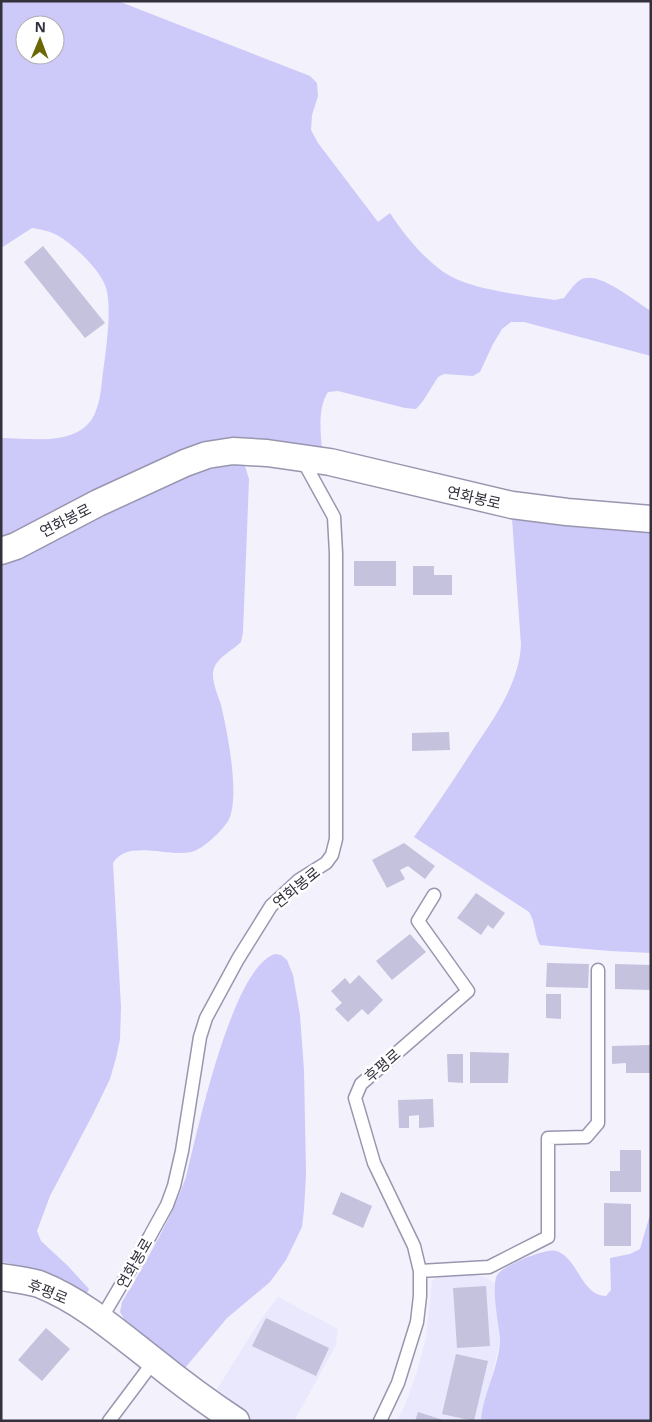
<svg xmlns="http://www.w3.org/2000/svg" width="652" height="1422" font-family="'Noto Sans','Noto Sans KR',sans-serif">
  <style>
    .built { fill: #e9e8fd }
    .green { fill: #cdc9f9; fill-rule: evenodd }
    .building { fill: #c4c2dd }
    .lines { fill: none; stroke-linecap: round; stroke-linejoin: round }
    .service-casing { stroke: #9896af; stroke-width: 15 }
    .minor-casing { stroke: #9896af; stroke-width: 29 }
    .service { stroke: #fff; stroke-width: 12 }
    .minor { stroke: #fff; stroke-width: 26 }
    .labels { text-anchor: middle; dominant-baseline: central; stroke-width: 5; stroke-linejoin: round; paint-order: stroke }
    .street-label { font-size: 15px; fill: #32313c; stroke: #fff }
  </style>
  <rect width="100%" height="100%" fill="#f2f1fc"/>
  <path class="built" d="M463,1275H477L487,1278L494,1283L500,1341L481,1421H397L405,1405L417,1372L426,1338L432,1281L437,1277Z
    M278,1297L338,1329L336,1345L294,1421H254L214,1394L259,1322Z"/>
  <path class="green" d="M1,1H118L310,76L317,83L318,96L312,115L311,130L318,143L378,222L390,213C404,235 422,256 442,271C468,290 523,295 555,300L564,298C569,292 573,285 580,280C598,269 635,302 651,311V356L524,322H511L502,329L493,344L480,372L473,376L444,374L438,377L423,401L416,409L405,408L338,391L328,392C317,409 321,432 322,452L265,443L1,539V438C27,438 65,445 86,426C100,414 101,389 103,372C106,350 113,304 105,285C99,271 87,259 76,249C61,236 53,231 32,228L1,248ZM25,25H55V55H25Z
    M234,463L245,466L249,479L243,632L241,642C233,650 218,657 214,668C210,678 218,695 221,705C227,730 241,799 228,821C222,831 202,850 191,852C167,857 127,839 113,863L121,1007L120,1039L116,1058L110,1079L93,1114L50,1196L37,1231L41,1241L68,1266L89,1289L85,1297C62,1285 27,1265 1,1262V560L185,476Z
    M512,518L651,530V953L610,951L540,945C534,934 536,923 529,912L414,837C435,808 455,778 474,748C495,717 519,683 521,645Z
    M275,954L281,955L287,960L293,975L300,1015L304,1070L306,1174L304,1210L302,1227L286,1260L270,1282L227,1318L185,1368L126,1322L120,1312L122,1302C146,1261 170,1222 186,1177C197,1133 232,967 275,954Z
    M651,1211V1421H481C483,1393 500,1366 500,1338C499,1325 490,1283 498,1274C505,1265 547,1247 557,1251C579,1260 581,1295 606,1296L611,1290L610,1258L630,1254L640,1249Z"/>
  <path class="building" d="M43,246L105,323L85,338L24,262Z
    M354,561H396V586H354Z
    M413,566H434V575H452V595H413Z
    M449,732L450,750L412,751V733Z
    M404,843L435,866L425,879L408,866L400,870L405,879L387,888L372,860Z
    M476,893L505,913L493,929L488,925L481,935L457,918Z
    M410,934L426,952L392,980L376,961Z
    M547,963L589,964L588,988L546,987Z
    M615,964L651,965V990L615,989Z
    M359,975L383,1000L368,1015L362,1009L348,1022L335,1009L342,1003L331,991L345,978L350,984Z
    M546,994H561V1019L546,1018Z
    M651,1045V1073H626V1063L612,1064V1046Z
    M470,1052L509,1053L508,1083H470Z
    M447,1054H463V1083L448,1082Z
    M433,1099L434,1127L419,1128V1115L409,1116V1128H399L398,1100Z
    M620,1150H641V1192H610V1171H620Z
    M341,1192L372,1206L363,1228L332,1214Z
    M604,1203L631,1204V1246H604Z
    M486,1286L490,1346L457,1348L453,1288Z
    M266,1318L329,1348L316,1376L252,1346Z
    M46,1328L70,1349L42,1381L18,1360Z
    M456,1354L488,1361L474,1421L442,1414Z
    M418,1412L443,1420V1421H415Z"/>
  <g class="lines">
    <g class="service-casing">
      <path id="service" d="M420,1271L489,1267L548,1237V1138L586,1137L598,1123V970
        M101,1319L150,1236L167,1205L174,1186L182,1151L200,1037L206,1018L238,959L271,906L299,880L326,863L332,855L336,839V553L334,517L301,457
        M109,1421L154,1361
        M380,1421L398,1383L417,1322L420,1296V1271L414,1246L374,1163L355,1098L361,1084L468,991L418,921L434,895"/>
    </g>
    <g class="minor-casing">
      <path id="minor" d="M1,551L16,546L98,503L185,463L207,455L233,451L267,453L330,462L512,505L567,512L651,519
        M1,1277C13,1279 27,1280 39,1284C82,1301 117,1332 153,1360C179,1381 207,1402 236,1421"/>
    </g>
    <use href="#service" class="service"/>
    <use href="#minor" class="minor"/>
  </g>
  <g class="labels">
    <g class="street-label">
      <text transform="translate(474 497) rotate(13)">연화봉로</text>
      <text transform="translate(65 520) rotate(-27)">연화봉로</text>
      <text transform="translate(296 887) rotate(-39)">연화봉로</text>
      <text transform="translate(382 1065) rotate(-41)">후평로</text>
      <text transform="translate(134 1263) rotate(-60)">연화봉로</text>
      <text transform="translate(48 1291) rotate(22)">후평로</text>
    </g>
  </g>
  <rect width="652" height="1422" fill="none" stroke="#32313c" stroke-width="5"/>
  <g transform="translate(40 40) rotate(1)"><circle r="24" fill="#ffffff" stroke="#adadb1"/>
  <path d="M0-4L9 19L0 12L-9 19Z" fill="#6a6803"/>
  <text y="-8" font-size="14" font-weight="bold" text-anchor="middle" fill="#32313c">N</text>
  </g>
</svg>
